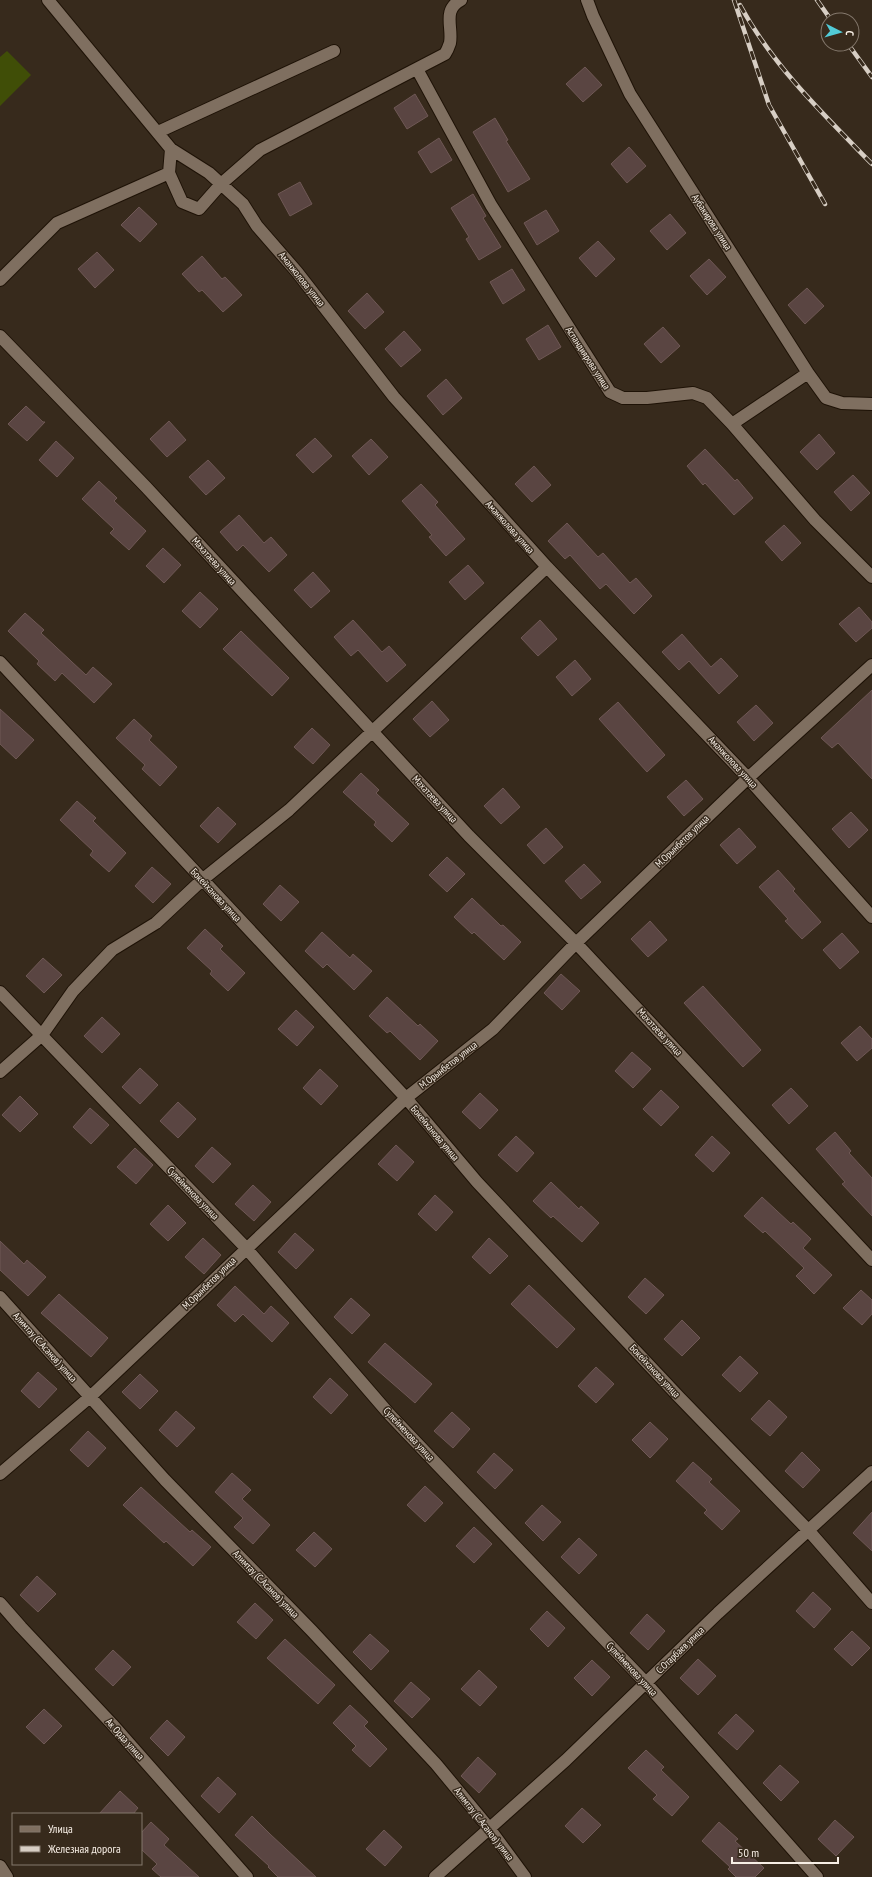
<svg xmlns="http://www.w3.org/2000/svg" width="872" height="1877" font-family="'PT Sans Narrow',sans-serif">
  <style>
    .green { fill: #404e07 }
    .building { fill: #5a4542; stroke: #6f5855 }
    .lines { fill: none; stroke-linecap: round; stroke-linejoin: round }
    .minor-casing { stroke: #1e1206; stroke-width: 14 }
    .minor { stroke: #7f6f60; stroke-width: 12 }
    .rail-casing { stroke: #d7cec4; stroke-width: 4.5 }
    .rail { stroke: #372a1c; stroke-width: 3; stroke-dasharray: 9; stroke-linecap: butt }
    .labels { text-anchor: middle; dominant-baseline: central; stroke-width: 3; stroke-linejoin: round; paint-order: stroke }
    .street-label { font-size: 10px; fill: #f7eee5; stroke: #372a1c }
  </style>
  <rect width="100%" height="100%" fill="#372a1c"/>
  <path class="green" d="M7,51L31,75L0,106V57Z"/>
  <path class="building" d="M585,67L602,85L583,102L566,84Z
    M415,94L428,116L407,129L394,108Z
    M495,118L508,140L506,141L530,179L508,192L473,132Z
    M439,138L452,160L431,173L418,152Z
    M629,147L646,166L627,183L611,164Z
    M300,182L312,204L290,216L278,194Z
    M473,194L486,216L483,218L501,247L479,260L466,239L469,237L451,208Z
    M139,207L157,224L140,242L121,225Z
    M546,210L559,231L537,245L524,223Z
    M670,214L686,233L667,250L650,231Z
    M598,241L615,259L596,277L579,258Z
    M97,252L114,270L95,288L78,269Z
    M202,256L222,279L225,277L242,295L223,312L202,290L199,292L182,274Z
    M709,259L726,277L707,295L690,276Z
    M512,269L525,290L503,304L490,282Z
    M807,288L824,306L805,324L788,305Z
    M367,293L384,312L365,329L348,311Z
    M548,325L561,347L539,360L526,339Z
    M663,327L680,346L661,363L644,344Z
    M404,331L421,350L401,367L385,349Z
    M446,379L462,398L443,415L427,396Z
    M26,406L43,422H45L27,441L8,424Z
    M169,421L186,440L167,457L150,439Z
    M819,434L835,453L817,470L800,452Z
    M315,438L332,456L313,473L296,455Z
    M371,439L388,457L369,475L352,456Z
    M56,441L74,458L57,477L39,460Z
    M705,449L735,481L737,479L753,498L734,515L705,483L703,485L687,466Z
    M208,460L225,478L206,495L189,477Z
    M534,466L551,485L532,502L515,484Z
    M853,475L870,493L851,511L834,492Z
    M99,481L117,498L114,501L146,531L129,550L110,533L114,529L82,499Z
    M421,484L438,502L435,505L465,539L446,556L429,537L432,535L402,501Z
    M239,515L264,543L271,537L287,555L269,572L243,545L237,551L220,532Z
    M567,523L598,557L603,553L630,583L636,578L652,596L634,614L606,584L600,589L570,555L565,559L548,541Z
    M784,525L801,543L782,561L765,542Z
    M163,548L181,565L164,583L146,566Z
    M468,565L484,583L465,600L449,582Z
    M313,572L330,591L311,608L294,590Z
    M200,592L218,609L200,628L182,611Z
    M859,607L872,622V628L856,642L839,624Z
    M25,613L44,630L41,633L86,675L93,667L112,684L94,703L62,673L55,681L37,664L39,661L8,631Z
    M353,620L382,652L389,646L406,665L387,682L358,650L351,656L334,637Z
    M540,620L557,639L538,656L521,638Z
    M241,631L289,678L272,696L223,649Z
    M682,634L711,667L721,658L738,676L719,694L689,661L679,670L662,652Z
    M575,660L591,679L572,696L556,677Z
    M872,690V779L838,743L832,748L821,738Z
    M432,701L449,720L430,737L413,719Z
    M618,702L665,755L647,772L599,719Z
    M756,705L773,723L754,741L737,722Z
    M0,709L34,740L16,759L0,744Z
    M134,719L152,736L149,740L177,767L160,786L142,769L145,765L116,738Z
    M312,728L330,745L313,764L294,747Z
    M361,773L379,790L376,793L409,824L392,842L374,825L376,822L343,792Z
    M686,780L703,799L684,816L667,797Z
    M503,788L520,807L501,824L484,806Z
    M77,801L96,818L93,821L126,853L109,872L90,855L93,851L60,820Z
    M218,807L236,824L218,843L200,826Z
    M851,812L868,830L849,848L832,829Z
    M546,828L563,847L544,864L527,845Z
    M739,828L756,847L737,864L720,845Z
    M447,857L465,874L447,892L429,875Z
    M584,864L601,882L581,899L565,881Z
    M152,867L171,884L153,903L135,886Z
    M778,870L795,889L793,891L821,922L802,939L785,921L788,919L759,887Z
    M280,885L299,902L281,921L263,904Z
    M472,898L501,926L503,925L521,942L504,960L474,932L472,934L454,917Z
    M650,921L667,940L648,957L631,939Z
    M205,929L223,946L220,949L245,973L228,991L210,974L212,971L187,948Z
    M322,932L350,958L353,954L372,971L354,990L327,964L323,968L305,951Z
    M842,933L859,952L840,969L823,950Z
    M43,958L62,975L44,993L26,976Z
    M561,974L580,991L562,1010L544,993Z
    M703,986L761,1050L743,1067L684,1003Z
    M387,997L418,1026L420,1024L438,1041L420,1060L390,1031L387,1033L369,1016Z
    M296,1010L314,1027L297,1046L278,1029Z
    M102,1017L120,1034L102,1053L84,1036Z
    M860,1026L872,1039V1048L857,1061L841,1043Z
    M632,1052L651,1069L633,1088L615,1071Z
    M140,1068L158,1085L140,1104L122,1087Z
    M320,1069L338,1086L321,1105L303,1088Z
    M791,1088L808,1106L789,1124L772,1105Z
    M661,1090L679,1107L661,1126L643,1109Z
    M480,1093L498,1110L480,1129L462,1112Z
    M20,1096L38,1114L20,1132L2,1115Z
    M178,1102L196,1119L178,1138L160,1121Z
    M90,1108L109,1125L91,1144L73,1127Z
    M835,1132L851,1151L849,1153L872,1178V1216L842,1184L845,1182L816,1149Z
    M516,1136L534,1153L517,1172L498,1155Z
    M712,1136L730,1153L713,1172L695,1155Z
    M396,1145L414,1162L397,1181L378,1164Z
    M212,1147L231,1164L213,1183L195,1166Z
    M135,1148L153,1165L136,1184L117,1167Z
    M551,1182L579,1209L581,1206L599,1223L582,1242L553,1216L551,1218L533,1201Z
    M253,1185L271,1202L254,1221L235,1204Z
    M435,1195L453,1212L436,1231L418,1214Z
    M762,1197L791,1224L793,1222L811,1239L803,1248L832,1275L814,1294L796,1276L804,1268L765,1231L763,1233L744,1216Z
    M168,1205L186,1223L168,1241L150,1224Z
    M295,1233L314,1250L296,1269L278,1252Z
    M203,1238L221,1255L204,1274L185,1257Z
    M489,1238L508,1256L490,1274L472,1257Z
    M0,1241L24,1264L27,1260L46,1277L28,1296L0,1270Z
    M645,1278L664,1295L646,1314L628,1297Z
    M529,1285L575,1329L557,1348L511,1304Z
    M235,1286L264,1314L271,1306L289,1323L272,1342L243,1314L235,1322L217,1305Z
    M861,1290L872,1300V1314L862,1325L843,1308Z
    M59,1294L108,1338L91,1357L41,1313Z
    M351,1298L370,1315L352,1334L334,1317Z
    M682,1320L700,1338L682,1356L664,1339Z
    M385,1343L432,1384L415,1403L368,1362Z
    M740,1356L758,1373L740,1392L722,1375Z
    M596,1367L614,1384L596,1403L578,1386Z
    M38,1372L57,1389L39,1408L21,1391Z
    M140,1374L158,1391L140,1409L122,1392Z
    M330,1378L348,1395L331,1414L313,1397Z
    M769,1400L787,1417L770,1436L751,1419Z
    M176,1411L195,1428L177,1447L159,1430Z
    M452,1412L470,1429L453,1448L434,1431Z
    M650,1422L668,1439L650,1458L632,1440Z
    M88,1431L106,1448L88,1467L70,1450Z
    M802,1452L820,1470L803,1488L785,1471Z
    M494,1453L513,1470L495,1489L477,1472Z
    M693,1462L712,1479L709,1482L740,1511L722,1530L704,1513L707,1510L676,1481Z
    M232,1473L251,1490L242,1499L270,1525L253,1544L234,1527L243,1518L215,1492Z
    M425,1486L443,1503L425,1522L407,1505Z
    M141,1487L190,1532L192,1530L211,1547L193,1566L166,1541L164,1543L123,1505Z
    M542,1505L561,1522L543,1541L525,1523Z
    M872,1512V1551L853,1533Z
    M474,1527L492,1544L474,1563L456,1546Z
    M314,1532L332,1549L315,1567L296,1550Z
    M579,1538L597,1555L579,1574L561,1557Z
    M37,1576L56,1594L38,1612L20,1595Z
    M813,1592L831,1609L814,1628L796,1611Z
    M255,1603L273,1620L256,1639L237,1622Z
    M547,1611L565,1628L548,1647L530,1629Z
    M647,1614L665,1631L648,1650L630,1633Z
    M852,1631L870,1648L852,1666L834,1649Z
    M370,1634L389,1651L371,1670L353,1652Z
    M285,1639L335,1685L318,1704L267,1658Z
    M113,1650L131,1667L113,1686L95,1669Z
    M698,1659L716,1676L698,1695L680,1678Z
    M592,1660L610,1677L592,1696L574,1678Z
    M479,1670L497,1687L480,1706L461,1689Z
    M411,1682L430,1699L412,1718L394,1701Z
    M350,1705L368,1722L364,1726L387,1749L370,1767L352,1750L356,1746L333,1723Z
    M44,1709L62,1726L44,1744L26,1727Z
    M736,1714L754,1731L737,1750L718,1733Z
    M167,1720L185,1737L168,1756L150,1738Z
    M646,1750L664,1767L661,1770L689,1797L672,1816L653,1799L657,1795L628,1768Z
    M478,1757L496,1774L479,1793L461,1776Z
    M780,1765L799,1782L781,1801L763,1783Z
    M218,1777L236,1794L219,1813L201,1796Z
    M120,1791L138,1808L133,1814H99Z
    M582,1808L601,1825L583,1843L565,1826Z
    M252,1816L270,1834L316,1877H278L268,1867L269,1866L235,1835Z
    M835,1820L854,1837L836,1856L818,1839Z
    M151,1822L169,1839L164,1845L199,1877H161L152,1869L157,1864L141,1849V1833Z
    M719,1822L738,1839L735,1841L764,1868L755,1877H736L728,1869L730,1867L702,1841Z
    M384,1830L402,1847L385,1866L366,1849Z"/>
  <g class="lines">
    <g class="minor-casing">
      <path id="minor" d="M48,0L171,149L209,173L243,204L257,226L297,272L394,397L547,567L748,778L872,917
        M587,0L593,16L630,94L808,373L826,398L842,403L872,404
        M417,69L491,205L610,392L623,398H647L693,393L707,398L732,424L815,520L872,577
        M158,132L334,51
        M171,149L169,173L182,202L199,209L221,184L260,150L445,54C447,51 449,46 450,43C453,27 442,10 461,0
        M0,280L57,223L169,173
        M0,336L146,487L469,836L576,943L872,1260
        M732,424L808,373
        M0,662L406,1098L477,1182L679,1397L809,1531L872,1603
        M0,992L246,1248L390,1415L646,1683L817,1877
        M0,1072L42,1035L73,991L112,950L156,923L202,880L289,810L547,567
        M0,1297L165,1480L312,1631L436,1764L489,1828L525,1877
        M0,1474L90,1397L406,1098L493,1029L576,943L748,778L872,665
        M0,1603L21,1627L112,1724L247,1877
        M0,1866L7,1877
        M435,1877L566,1760L718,1613L872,1472"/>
    </g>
    <use href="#minor" class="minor"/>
    <g class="rail-casing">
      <path id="rail" d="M734,0L769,105L825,204
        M817,0L831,20
        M740,5C773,66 824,115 872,164
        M848,44L872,77"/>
    </g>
    <use href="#rail" class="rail"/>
  </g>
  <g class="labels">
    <g class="street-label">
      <text transform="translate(712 222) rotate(57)">Аубакирова улица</text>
      <text transform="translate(302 279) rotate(51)">Аманжолова улица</text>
      <text transform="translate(588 358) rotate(57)">Аспандиярова улица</text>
      <text transform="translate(510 527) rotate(48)">Аманжолова улица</text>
      <text transform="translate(214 561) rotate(48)">Махатаева улица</text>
      <text transform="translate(733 762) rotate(47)">Аманжолова улица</text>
      <text transform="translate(435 799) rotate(47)">Махатаева улица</text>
      <text transform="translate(682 841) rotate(-44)">М.Орынбетов улица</text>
      <text transform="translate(216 895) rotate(47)">Бокейханова улица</text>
      <text transform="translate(660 1032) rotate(47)">Махатаева улица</text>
      <text transform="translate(448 1065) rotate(-38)">М.Орынбетов улица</text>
      <text transform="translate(435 1133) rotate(50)">Бокейханова улица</text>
      <text transform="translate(193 1193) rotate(46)">Сулейменова улица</text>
      <text transform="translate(209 1283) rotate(-44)">М.Орынбетов улица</text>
      <text transform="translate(45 1347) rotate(48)">Алимтау (С.Асанов) улица</text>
      <text transform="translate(655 1371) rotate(47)">Бокейханова улица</text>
      <text transform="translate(409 1434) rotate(47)">Сулейменова улица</text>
      <text transform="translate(266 1584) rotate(46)">Алимтау (С.Асанов) улица</text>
      <text transform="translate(680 1650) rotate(-44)">С.Отарбаев улица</text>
      <text transform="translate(632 1669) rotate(47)">Сулейменова улица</text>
      <text transform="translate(125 1739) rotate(48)">Ак Орда улица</text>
      <text transform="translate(484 1824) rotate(52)">Алимтау (С.Асанов) улица</text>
    </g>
  </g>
  <rect x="12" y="1813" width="130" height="52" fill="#372a1c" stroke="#84786c"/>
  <rect x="20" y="1826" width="20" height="6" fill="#7f6f60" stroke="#84786c"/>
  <text x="48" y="1833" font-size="12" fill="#f7eee5">Улица</text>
  <rect x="20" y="1846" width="20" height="6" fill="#d7cec4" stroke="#84786c"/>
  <text x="48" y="1853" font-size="12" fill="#f7eee5">Железная дорога</text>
  <g transform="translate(840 32) rotate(96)"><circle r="19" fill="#372a1c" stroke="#84786c"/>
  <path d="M0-3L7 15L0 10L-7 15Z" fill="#52cbd7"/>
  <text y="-6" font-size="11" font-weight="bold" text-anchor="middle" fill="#f7eee5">С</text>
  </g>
  <path d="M732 1857v6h106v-6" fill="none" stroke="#f7eee5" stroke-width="2"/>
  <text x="738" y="1857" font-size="12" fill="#f7eee5" stroke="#372a1c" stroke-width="3" paint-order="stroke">50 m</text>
</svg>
